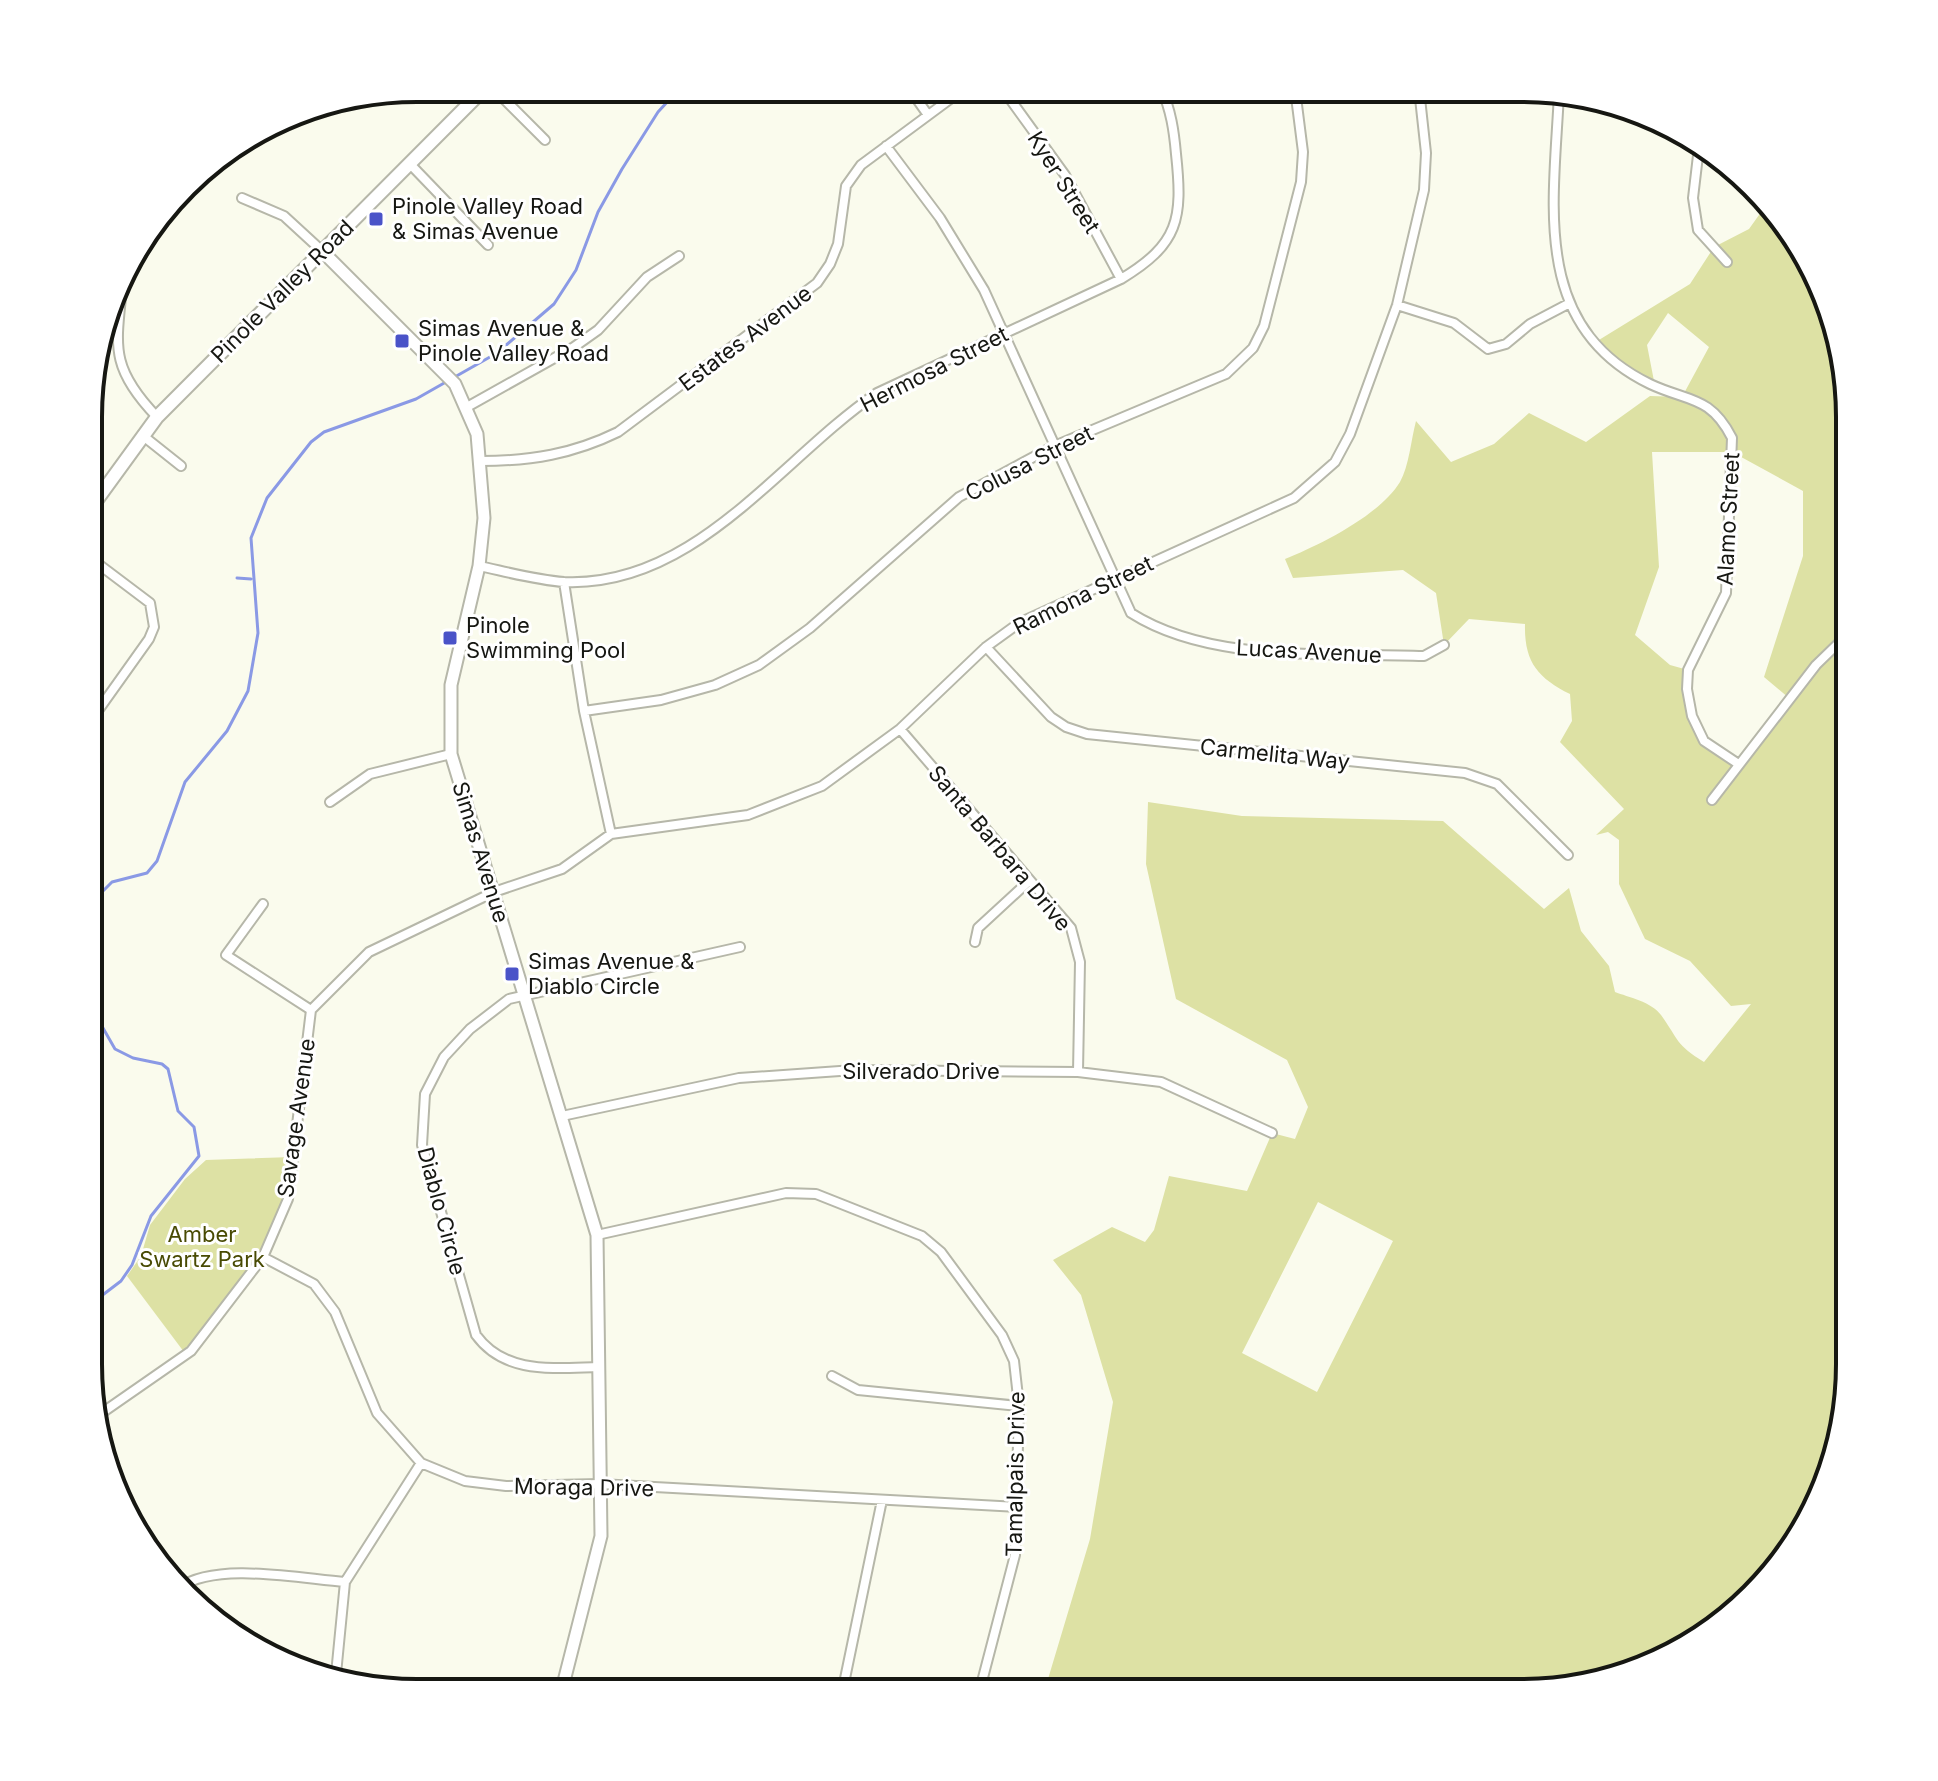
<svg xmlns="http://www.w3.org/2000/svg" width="1938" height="1781" font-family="Inter,sans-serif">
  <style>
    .green { fill: #dde1a4; fill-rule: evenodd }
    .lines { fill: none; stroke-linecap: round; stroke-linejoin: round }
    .stream { stroke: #8a99e5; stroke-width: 3 }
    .minor-casing { stroke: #b6b7a9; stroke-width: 12 }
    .tertiary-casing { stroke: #b6b7a9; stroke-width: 15 }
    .secondary-casing { stroke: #b6b7a9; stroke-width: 16 }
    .minor { stroke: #fff; stroke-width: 8 }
    .tertiary { stroke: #fff; stroke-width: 11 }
    .secondary { stroke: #fff; stroke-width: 12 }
    .poi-dot { fill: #4a53c8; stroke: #fff; stroke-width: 3 }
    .labels { text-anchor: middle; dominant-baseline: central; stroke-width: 6; stroke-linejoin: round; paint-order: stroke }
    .street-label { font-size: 22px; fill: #161712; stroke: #fff }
    .poi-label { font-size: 22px; fill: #161712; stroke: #fff; text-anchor: start }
    .park-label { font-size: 22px; fill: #484a03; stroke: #fff }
    .rim { fill: none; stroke: #161712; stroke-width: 4 }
  </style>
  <rect width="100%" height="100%" fill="#fafbed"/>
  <path class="green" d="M1769,201L1825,292L1849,395L1850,1364L1816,1509L1737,1612L1646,1668L1542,1692H1448L1445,1684L1290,1692L1069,1693L1045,1689L1090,1539L1113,1402L1081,1295L1053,1260L1112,1227L1145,1242L1154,1230L1169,1176L1247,1191L1272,1133L1295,1139L1308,1107L1287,1060L1176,999L1146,864L1148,802L1242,816L1443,821L1544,909L1569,888L1581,931L1609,966L1615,992C1628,997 1652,1002 1661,1015C1679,1040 1675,1044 1704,1062L1751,1004L1731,1006L1690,961L1645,939L1619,884V840L1608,832L1596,835L1624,809L1560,742L1572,721L1570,694C1538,678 1524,662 1525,624L1469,619L1444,645L1436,593L1403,570L1293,578L1285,559C1320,545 1380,515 1400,482C1409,466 1411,440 1416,421L1451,462L1494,444L1529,413L1586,442L1650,396L1682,397L1709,347L1668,313L1647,345L1654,381L1617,367L1594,343L1690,284L1714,247L1749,229ZM1652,452H1732L1803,491V556L1764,677L1789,698L1737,762L1704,741L1687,689L1688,670L1670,665L1635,635L1659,567ZM1318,1202L1393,1241L1317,1392L1242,1353Z
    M293,1157C277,1233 245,1302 184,1352L127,1276L141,1256L150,1225L185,1179L206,1160Z"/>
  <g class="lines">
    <path class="stream" d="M237,578L251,579
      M91,954L94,920L102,892L112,882L147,873L157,861L185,782L227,731L248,691L258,633L251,538L267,498L311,442L324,432L416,399L497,353L554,304L576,270L598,212L622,169L658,112L680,88
      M89,1295L100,1297L121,1281L132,1265L151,1216L199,1156L194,1127L178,1111L168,1069L162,1064L133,1058L115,1049L91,1007"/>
    <g class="minor-casing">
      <path id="minor" d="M493,88L545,140
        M909,88L928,115
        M1002,88L1065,175L1121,279
        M1559,93C1554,203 1530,326 1650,384C1688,402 1710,395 1732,438L1726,593L1688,670L1687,689L1692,716L1704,741L1737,763
        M886,146L940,218L984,290L1131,613C1211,664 1331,652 1424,656L1444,645
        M1699,147L1693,198L1698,230L1727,262
        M410,164L488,245
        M242,198L284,216L321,250
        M123,278C117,344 107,365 157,417
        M1397,305L1454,323L1488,349L1506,344L1530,324L1568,304
        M467,407L574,347L598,330L647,277L679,256
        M142,435L181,466
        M481,461C531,461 573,454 618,432L817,283L830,264L838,244L846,186L861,165L965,88
        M479,566C507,572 536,580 564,582C695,588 780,459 877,393L1121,279C1179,244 1183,219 1176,154C1174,131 1171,110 1161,88
        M564,582L584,711L611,834
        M986,647L1051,717L1066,727L1087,734L1465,773L1497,784L1568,855
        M584,711L661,700L715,685L759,665L810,628L959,497L1052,447L1226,374L1253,348L1264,326L1301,182L1303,152L1295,89
        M92,719L149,639L154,627L150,603L93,560
        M900,729L1071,928L1080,962L1078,1072
        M1712,800L1816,665L1849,633
        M330,802L370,774L451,754
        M263,904L226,955L311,1010
        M975,942L978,928L1029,881
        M562,1116L739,1078L854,1070L1078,1072L1161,1082L1272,1133
        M597,1235L786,1193L816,1194L922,1236L941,1252L1002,1335L1014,1361L1019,1406L1015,1555L979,1693
        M263,1257L314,1284L335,1312L377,1413L421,1463L465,1481L506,1486L600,1484L1019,1507
        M599,1367C554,1368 505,1375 476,1335L422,1145L425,1094L444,1057L470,1029L509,999L740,947
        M832,1376L858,1390L1019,1406
        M96,1417L191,1351L263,1257L288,1199L311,1010L369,952L494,892L562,869L611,834L748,815L822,786L900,729L986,647L1019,623L1294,498L1335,462L1350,434L1397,305L1424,190L1426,153L1419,89
        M179,1588C216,1561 302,1579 345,1582
        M336,1674L345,1582L421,1463
        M842,1693L882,1500"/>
    </g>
    <g class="tertiary-casing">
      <path id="tertiary" d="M321,250L455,384L477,434L484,518L479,566L451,685V754L597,1235L601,1536L561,1693"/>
    </g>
    <g class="secondary-casing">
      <path id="secondary" d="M93,505L157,417L485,88"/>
    </g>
    <use href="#minor" class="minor"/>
    <use href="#tertiary" class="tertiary"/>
    <use href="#secondary" class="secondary"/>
  </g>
  <g class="poi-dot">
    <rect x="368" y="211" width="16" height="16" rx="4"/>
    <rect x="394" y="333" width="16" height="16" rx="4"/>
    <rect x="442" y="630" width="16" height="16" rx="4"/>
    <rect x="504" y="966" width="16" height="16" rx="4"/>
  </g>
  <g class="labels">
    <g class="street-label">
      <text transform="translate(1064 182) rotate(58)">Kyer Street</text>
      <text transform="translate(282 291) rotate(-45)">Pinole Valley Road</text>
      <text transform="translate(745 338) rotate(-37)">Estates Avenue</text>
      <text transform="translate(934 369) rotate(-27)">Hermosa Street</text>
      <text transform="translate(1029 463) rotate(-27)">Colusa Street</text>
      <text transform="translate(1728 519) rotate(-87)">Alamo Street</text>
      <text transform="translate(1083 595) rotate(-26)">Ramona Street</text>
      <text transform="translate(1309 651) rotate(3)">Lucas Avenue</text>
      <text transform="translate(1275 754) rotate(6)">Carmelita Way</text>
      <text transform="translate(1000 848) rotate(50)">Santa Barbara Drive</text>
      <text transform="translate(481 852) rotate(73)">Simas Avenue</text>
      <text x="921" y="1071">Silverado Drive</text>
      <text transform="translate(296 1118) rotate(-82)">Savage Avenue</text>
      <text transform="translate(442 1211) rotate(75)">Diablo Circle</text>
      <text transform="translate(1015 1474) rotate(-89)">Tamalpais Drive</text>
      <text transform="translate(584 1487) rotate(1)">Moraga Drive</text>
    </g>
    <g class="poi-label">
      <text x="392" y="206">Pinole Valley Road<tspan x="392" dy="25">&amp; Simas Avenue</tspan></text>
      <text x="418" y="328">Simas Avenue &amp;<tspan x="418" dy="25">Pinole Valley Road</tspan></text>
      <text x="466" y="625">Pinole<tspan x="466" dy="25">Swimming Pool</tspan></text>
      <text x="528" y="961">Simas Avenue &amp;<tspan x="528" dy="25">Diablo Circle</tspan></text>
    </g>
    <g class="park-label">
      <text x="202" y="1234">Amber<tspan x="202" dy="25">Swartz Park</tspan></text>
    </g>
  </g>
  <path d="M0 0H1938V1781H0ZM417 102H1521A315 315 0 0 1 1836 417V1364A315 315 0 0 1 1521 1679H417A315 315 0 0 1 102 1364V417A315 315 0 0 1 417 102Z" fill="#fff" fill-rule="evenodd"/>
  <path class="rim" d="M417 102H1521A315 315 0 0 1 1836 417V1364A315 315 0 0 1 1521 1679H417A315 315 0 0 1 102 1364V417A315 315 0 0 1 417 102Z"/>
</svg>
